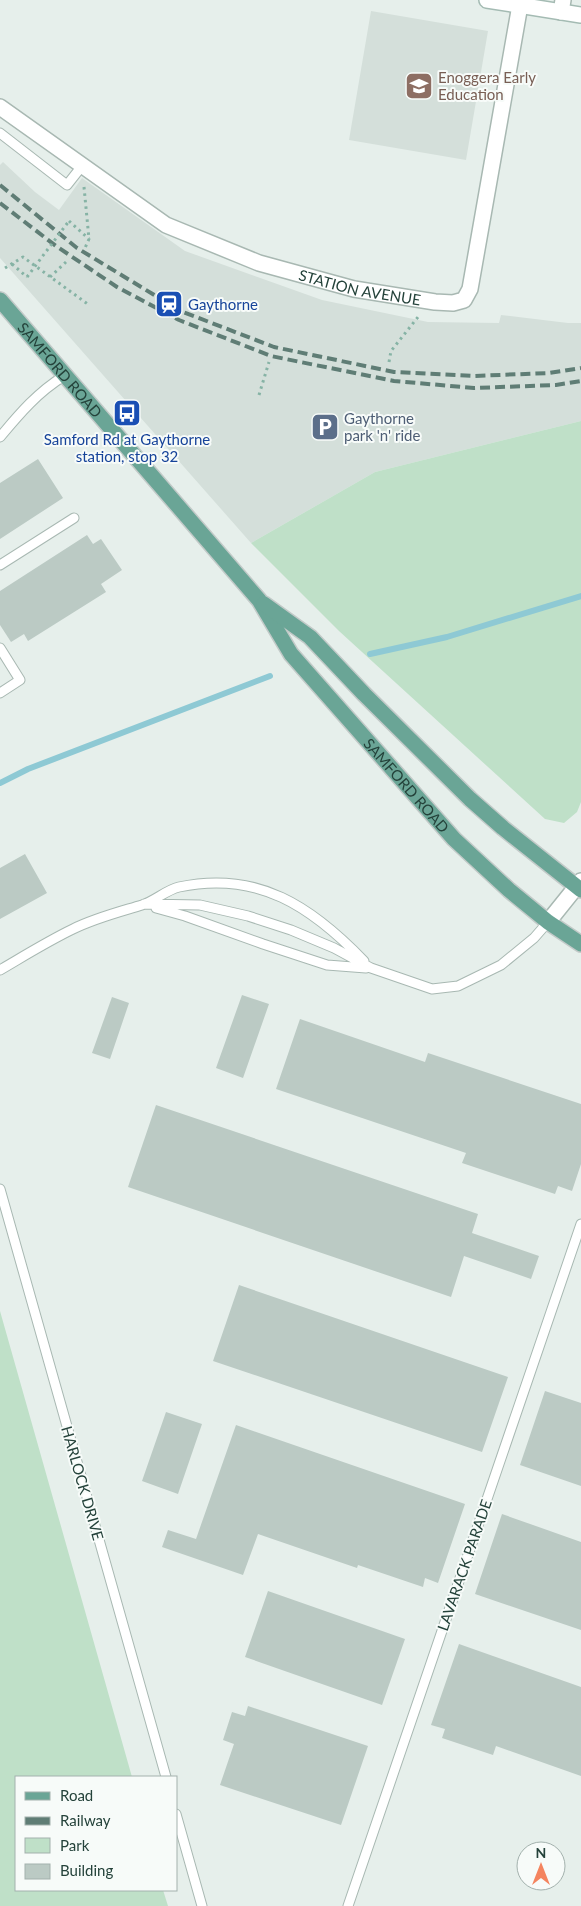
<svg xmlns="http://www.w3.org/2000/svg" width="581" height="1906" font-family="Lato,sans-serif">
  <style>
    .built { fill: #d4dfda }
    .green { fill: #bfe0c8 }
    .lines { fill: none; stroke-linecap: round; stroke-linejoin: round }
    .stream { stroke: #8ec9d4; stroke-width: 6 }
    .building { fill: #bbcac4 }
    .lane-casing { stroke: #a8b8b2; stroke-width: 11 }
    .street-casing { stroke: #a8b8b2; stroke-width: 18 }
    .secondary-casing { stroke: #a4bbb3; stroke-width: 18 }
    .primary-casing { stroke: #c2cac8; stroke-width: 18 }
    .path { stroke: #86b3a5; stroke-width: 3; stroke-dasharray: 2.5 4; stroke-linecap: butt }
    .lane { stroke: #fff; stroke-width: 9 }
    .street { stroke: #fff; stroke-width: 15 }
    .secondary { stroke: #fff; stroke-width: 15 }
    .primary { stroke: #6aa596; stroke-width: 15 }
    .rail { stroke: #5f7d75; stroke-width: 4; stroke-dasharray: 10 5; stroke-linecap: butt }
    .path-bridge { stroke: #86b3a5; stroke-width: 3; stroke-dasharray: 2.5 4; stroke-linecap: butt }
    .labels { text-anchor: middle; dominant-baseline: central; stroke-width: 4; stroke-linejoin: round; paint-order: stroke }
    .education-label { font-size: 15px; fill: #785e54; stroke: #f7fbf9; text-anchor: start }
    .street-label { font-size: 15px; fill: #24423a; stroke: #f7fbf9 }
    .transit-label { font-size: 15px; fill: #164399; stroke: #f7fbf9; text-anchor: start }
    .service-label { font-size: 15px; fill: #4e5e75; stroke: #f7fbf9; text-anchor: start }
  </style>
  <rect width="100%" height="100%" fill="#e6efeb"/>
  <path class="built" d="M371,11L488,31L466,160L349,140Z
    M3,162L35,192L59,210L82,178L185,251L322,300L428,322L499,323L501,315L568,323H581V421L375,472L251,543L0,258V165Z"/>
  <path class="green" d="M581,421V802L577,812L564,823L545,819L339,631L251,543L375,472Z
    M0,1311L132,1777H16V1890H163L168,1906H0Z"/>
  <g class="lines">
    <path class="stream" d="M370,654L447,637L581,596
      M0,783L28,769L270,676"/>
  </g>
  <path class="building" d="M38,459L63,498L0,539V483Z
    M87,535L93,544L101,539L122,570L101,584L106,592L28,641L24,634L11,642L0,625V591Z
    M25,854L47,893L0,919V868Z
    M242,995L269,1004L243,1078L216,1068Z
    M112,997L129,1003L110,1059L92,1053Z
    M300,1019L425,1062L428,1053L581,1104V1164L572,1191L558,1186L555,1194L462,1163L466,1153L276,1089Z
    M156,1105L478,1214L472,1233L539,1256L531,1279L464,1256L451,1297L128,1187Z
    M239,1285L508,1377L482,1452L213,1361Z
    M545,1391L581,1403V1486L520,1465Z
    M166,1412L202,1424L178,1494L142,1481Z
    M236,1425L465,1504L438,1583L425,1578L423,1587L358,1565L357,1568L258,1534L243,1575L162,1547L168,1530L196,1539Z
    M502,1514L581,1542V1630L475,1594Z
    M268,1591L405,1639L382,1705L245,1657Z
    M459,1644L581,1687V1776L496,1746L493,1755L442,1738L445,1729L431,1725Z
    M248,1706L368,1746L341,1825L220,1785L234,1744L223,1740L232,1712L245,1716Z"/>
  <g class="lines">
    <g class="lane-casing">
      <path id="lane" d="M0,133L67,185L82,166
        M0,437C20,413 38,392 64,376
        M0,565L74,518
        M0,648L20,680L0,693
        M144,904L200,905L248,916L291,930L334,948L371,968L432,989L458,986L501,965L534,938L548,922
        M156,908L185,916L263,944L327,965L366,968
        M0,970C24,956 48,941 73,929C95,918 119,912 142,905C155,901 166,890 179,887C258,870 312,907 364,961
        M0,1189L166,1777
        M176,1814L202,1906
        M348,1906L581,1224"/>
    </g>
    <g class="street-casing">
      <g id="street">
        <path d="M561,12L563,0"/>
        <path id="s1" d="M0,107L166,225L259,263L354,289L435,302L453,303L464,300L470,289L520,5"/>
        <path d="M548,922L581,881"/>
      </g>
    </g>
    <g class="secondary-casing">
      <path id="secondary" d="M487,0L581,15"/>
    </g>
    <g class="primary-casing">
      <g id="primary">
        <path id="s2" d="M0,300L259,600L291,654L454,839L509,890L548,922L581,944"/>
        <path d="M264,604L310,637L364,694L470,799L503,828L581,890"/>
      </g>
    </g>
    <path class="path" d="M84,187L89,239L85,248
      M69,221L89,239
      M12,264L27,277
      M5,268L23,257L89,305
      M50,277L66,262
      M389,362L391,351L418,317
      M259,395L269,362"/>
    <use href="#lane" class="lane"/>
    <use href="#street" class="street"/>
    <use href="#secondary" class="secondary"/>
    <use href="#primary" class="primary"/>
    <path class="rail" d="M0,185L77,248L169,304L178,310L274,347L394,372L473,376L549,373L581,368
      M0,203L56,246L117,287L179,320L271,356L394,381L474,388L556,385L581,381"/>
    <path class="path-bridge" d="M27,277L69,221"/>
  </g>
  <defs>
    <g id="school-square" transform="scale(1.4375)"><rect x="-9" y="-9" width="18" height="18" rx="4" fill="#8d6e63" stroke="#f7fbf9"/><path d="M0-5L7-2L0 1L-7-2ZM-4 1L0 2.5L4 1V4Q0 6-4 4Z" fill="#fff"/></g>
    <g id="station-square" transform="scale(1.4375)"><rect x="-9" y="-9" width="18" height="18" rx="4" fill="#1a4fb4" stroke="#f7fbf9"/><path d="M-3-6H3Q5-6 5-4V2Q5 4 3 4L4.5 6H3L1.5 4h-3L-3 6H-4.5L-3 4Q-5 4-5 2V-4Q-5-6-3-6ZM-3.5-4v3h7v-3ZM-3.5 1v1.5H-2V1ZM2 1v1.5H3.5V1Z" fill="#fff"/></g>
    <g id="bus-square" transform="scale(1.4375)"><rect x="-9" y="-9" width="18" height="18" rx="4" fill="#1a4fb4" stroke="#f7fbf9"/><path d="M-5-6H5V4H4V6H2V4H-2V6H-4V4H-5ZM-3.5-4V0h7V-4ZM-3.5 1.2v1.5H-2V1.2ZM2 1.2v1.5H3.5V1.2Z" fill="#fff"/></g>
    <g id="parking-square" transform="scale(1.4375)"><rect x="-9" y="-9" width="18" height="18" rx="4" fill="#5c6f8a" stroke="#f7fbf9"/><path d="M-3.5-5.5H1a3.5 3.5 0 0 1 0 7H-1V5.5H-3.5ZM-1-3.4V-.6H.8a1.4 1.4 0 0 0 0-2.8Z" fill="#fff"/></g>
  </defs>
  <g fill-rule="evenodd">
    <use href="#school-square" x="419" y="86"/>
    <use href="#station-square" x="169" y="304"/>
    <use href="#bus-square" x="127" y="413"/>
    <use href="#parking-square" x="325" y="427"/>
  </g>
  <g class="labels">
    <g class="education-label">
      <text x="438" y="77">Enoggera Early<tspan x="438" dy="17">Education</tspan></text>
    </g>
    <g class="street-label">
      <text stroke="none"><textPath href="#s1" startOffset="408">STATION AVENUE</textPath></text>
      <text stroke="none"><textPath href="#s2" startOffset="92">SAMFORD ROAD</textPath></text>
      <text stroke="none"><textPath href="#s2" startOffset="634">SAMFORD ROAD</textPath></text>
      <text transform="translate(83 1483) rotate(74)">HARLOCK DRIVE</text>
      <text transform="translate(464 1565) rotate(-71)">LAVARACK PARADE</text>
    </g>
    <g class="transit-label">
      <text x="188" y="304">Gaythorne</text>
      <text x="127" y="439" text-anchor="middle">Samford Rd at Gaythorne<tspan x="127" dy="17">station, stop 32</tspan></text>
    </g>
    <g class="service-label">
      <text x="344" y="418">Gaythorne<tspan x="344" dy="17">park 'n' ride</tspan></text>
    </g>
  </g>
  <rect x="15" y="1776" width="162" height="115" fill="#f7fbf9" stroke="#a3b1ad"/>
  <rect x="25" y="1792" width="25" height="8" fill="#6aa596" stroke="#a3b1ad"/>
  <text x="60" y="1801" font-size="15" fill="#24423a">Road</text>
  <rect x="25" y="1817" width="25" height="8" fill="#5f7d75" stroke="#a3b1ad"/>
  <text x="60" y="1826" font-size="15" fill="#24423a">Railway</text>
  <rect x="25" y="1838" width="25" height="15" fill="#bfe0c8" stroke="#a3b1ad"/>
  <text x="60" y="1851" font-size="15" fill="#24423a">Park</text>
  <rect x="25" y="1864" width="25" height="15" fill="#bbcac4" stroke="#a3b1ad"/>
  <text x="60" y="1876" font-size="15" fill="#24423a">Building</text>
  <g transform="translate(541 1866)"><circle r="24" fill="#f7fbf9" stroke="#a3b1ad"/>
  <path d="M0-4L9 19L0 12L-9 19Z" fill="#f4845f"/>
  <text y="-8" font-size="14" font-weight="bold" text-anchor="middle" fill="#24423a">N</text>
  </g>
</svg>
